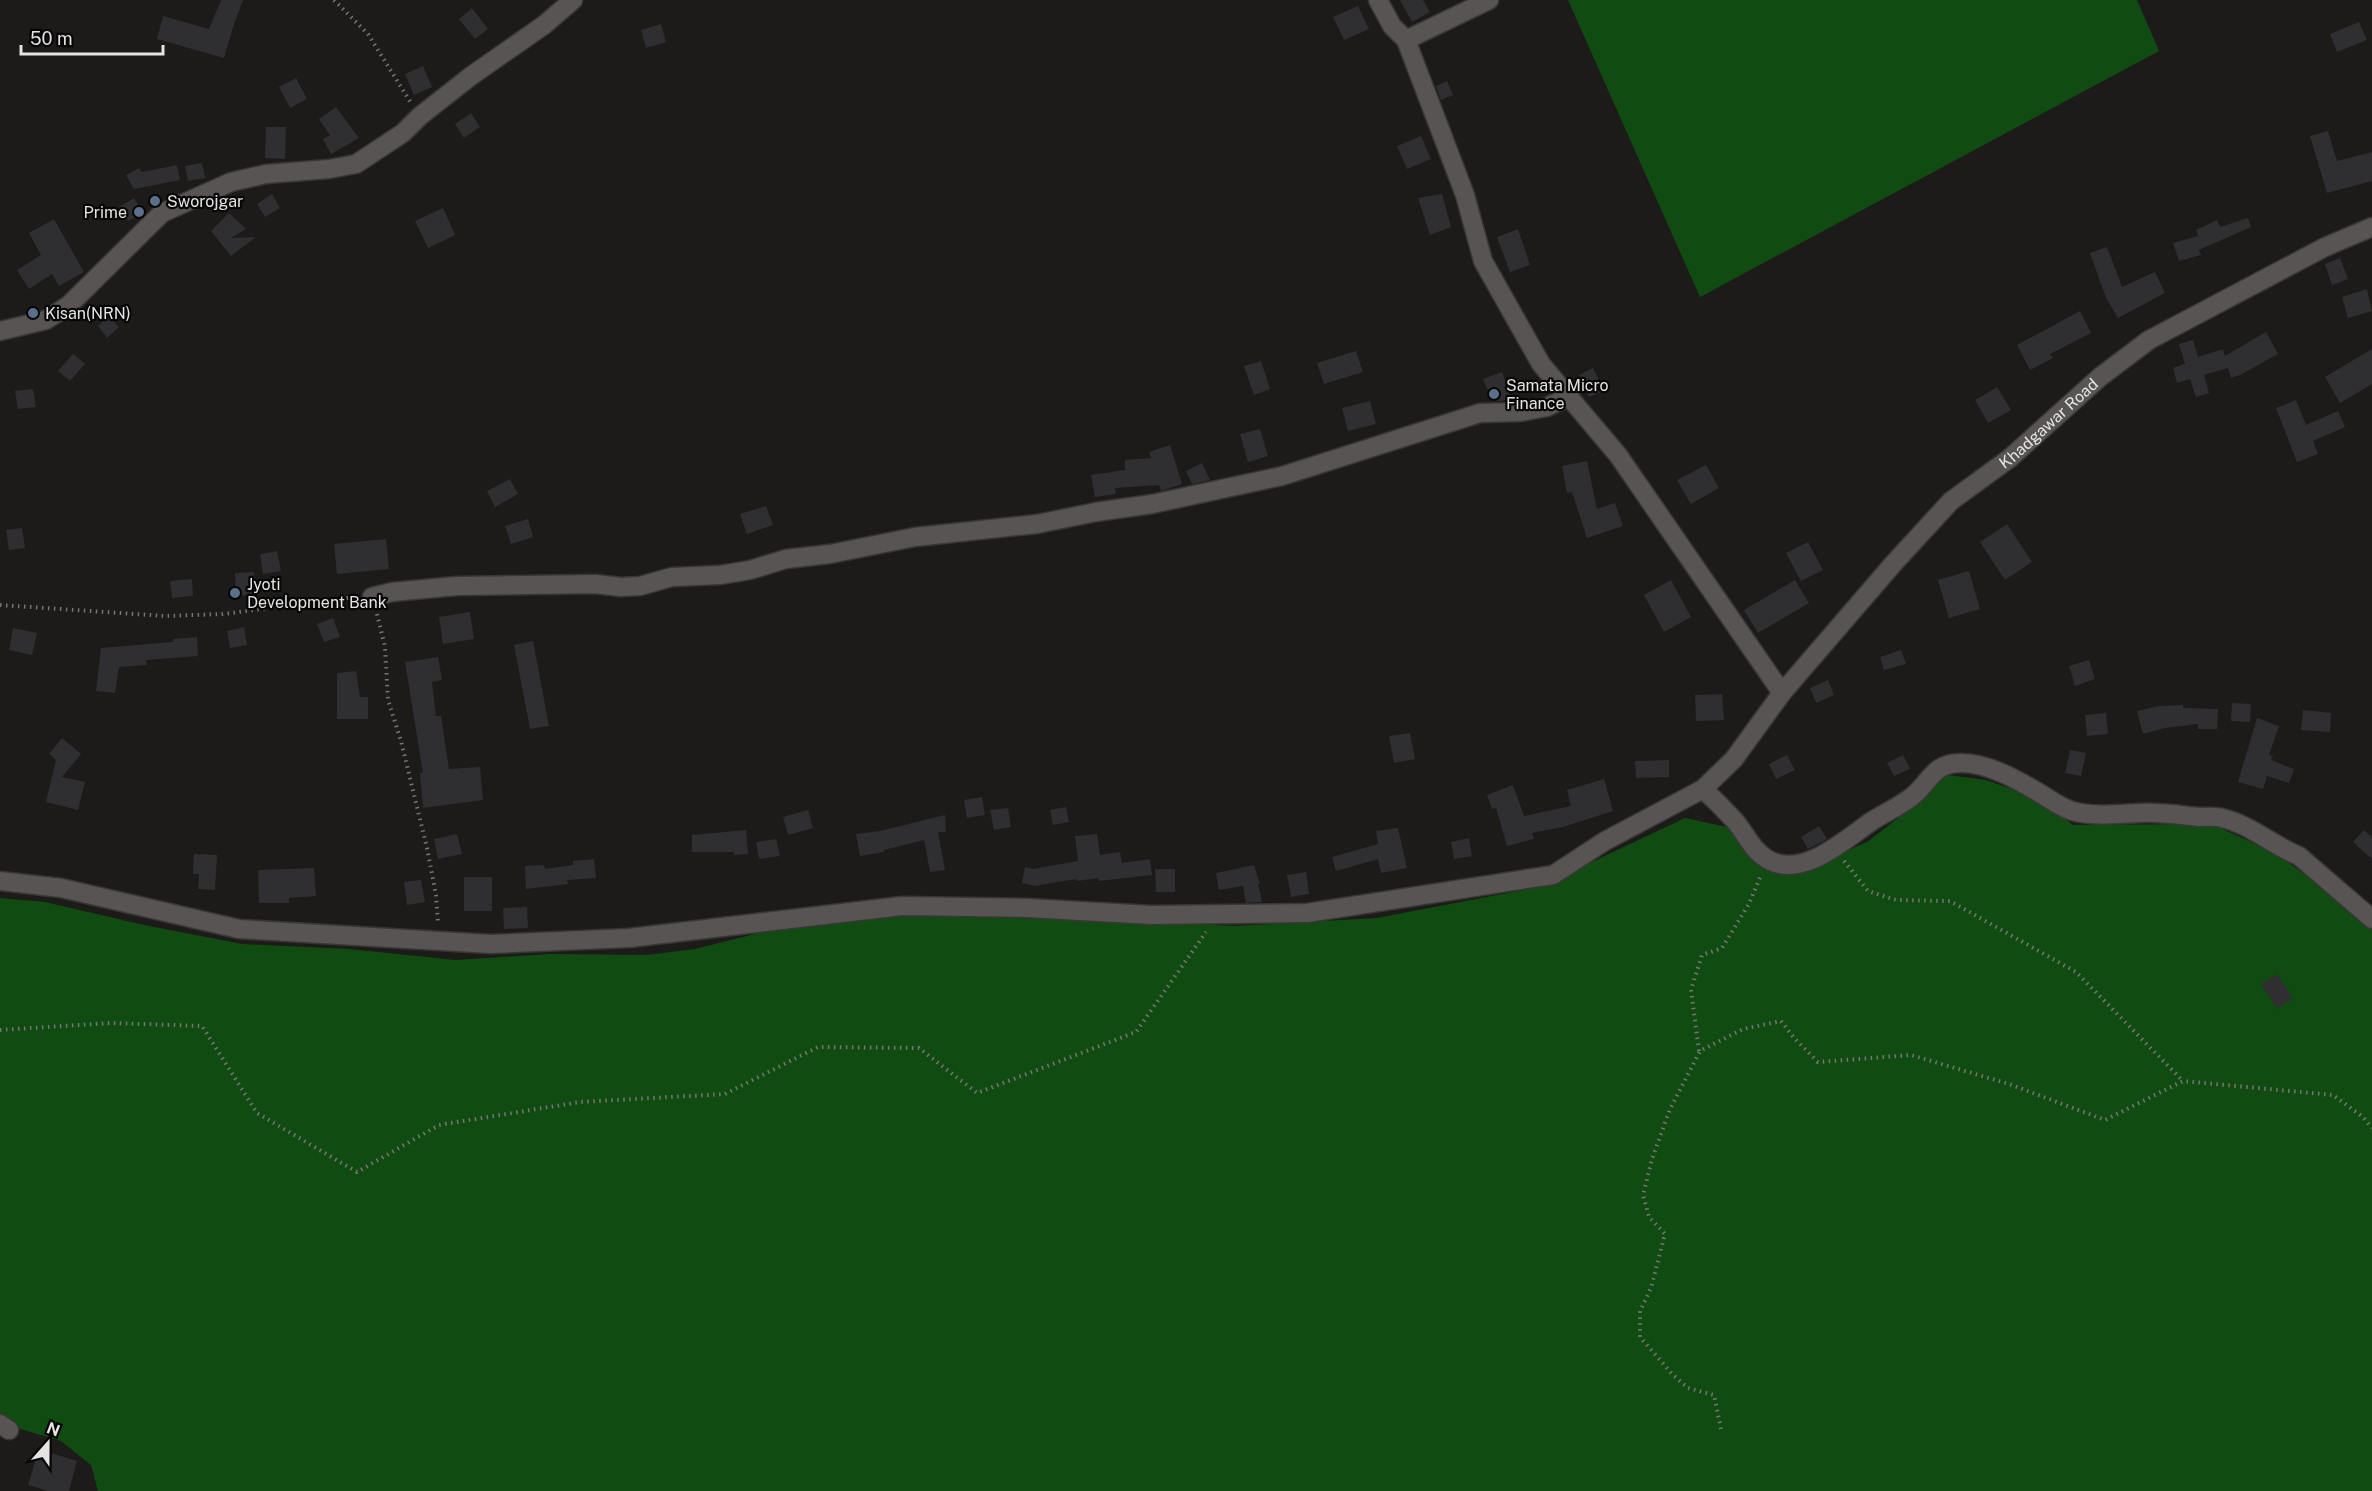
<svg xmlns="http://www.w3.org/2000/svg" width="2372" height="1491" font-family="'Public Sans',sans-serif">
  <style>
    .green { fill: #104c12 }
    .building { fill: #2f2e30 }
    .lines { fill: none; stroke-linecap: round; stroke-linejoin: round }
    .street-casing { stroke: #393736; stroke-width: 21 }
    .path { stroke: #777574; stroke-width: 4; stroke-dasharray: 1.5 4.5; stroke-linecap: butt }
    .street { stroke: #575453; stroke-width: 18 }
    .service-dot { fill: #5c6f8a; stroke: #070606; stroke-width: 2 }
    .labels { text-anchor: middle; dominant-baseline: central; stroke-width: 4.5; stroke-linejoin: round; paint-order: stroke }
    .poi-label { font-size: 16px; fill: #e5e4e3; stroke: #070606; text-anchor: start }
    .street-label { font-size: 16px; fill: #e5e4e3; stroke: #070606 }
  </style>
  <rect width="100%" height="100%" fill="#1d1b1a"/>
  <path class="green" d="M1568,0H2137L2159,51L1700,297Z
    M1947,775L1986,780L2040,799L2073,825L2211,824L2276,853L2372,926V1491H98L91,1465L61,1441L0,1423V898L45,902L144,925L242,944L349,949L455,960L550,954L647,955L695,949L771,930L850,919L929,915L1016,916L1236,926L1377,918L1539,887L1685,818L1727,827L1757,863L1806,868L1867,842L1918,803Z"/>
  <path class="building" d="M221,0H243L234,24L224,58L157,39L163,16L209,29Z
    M1400,0H1423L1430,12L1412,22Z
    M1358,6L1369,29L1344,40L1333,17Z
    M472,8L488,29L475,39L459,19Z
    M2359,22L2367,40L2337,52L2330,34Z
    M661,24L666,42L646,48L641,30Z
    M423,66L432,87L414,95L405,74Z
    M296,78L307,99L290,108L279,87Z
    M1447,81L1453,95L1441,100L1436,86Z
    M336,107L359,138L331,154L323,139L330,135L319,119Z
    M471,113L480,127L464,138L455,124Z
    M266,127H286L285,159L265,158Z
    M2328,131L2337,161L2372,152V181L2327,193L2310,136Z
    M1421,136L1431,159L1407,169L1397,146Z
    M202,163L205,178L188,181L185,166Z
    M177,165L180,180L134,189L126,175L139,168L142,172Z
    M272,194L280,208L265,217L257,204Z
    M1442,194L1451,227L1430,235L1418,198Z
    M134,198L143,213L128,221L119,207Z
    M443,208L455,235L428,248L415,221Z
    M229,213L246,229L231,238L256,237L231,256L211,231Z
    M2248,218L2251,227L2199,250L2201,255L2179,261L2173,243L2198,236L2196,230L2217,220L2220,227Z
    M54,219L84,272L59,286L52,274L29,289L17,270L41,255L29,233Z
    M1518,229L1530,265L1510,272L1497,237Z
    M2107,247L2122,287L2155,272L2165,293L2118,318L2106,298L2090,253Z
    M2340,258L2348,279L2332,285L2325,264Z
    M2367,289L2372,311L2348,318L2342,297Z
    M2080,311L2091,333L2050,354L2053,358L2030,370L2017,345Z
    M109,316L119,327L107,338L98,326Z
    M2266,332L2278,354L2240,375L2231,378L2228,368L2204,375L2209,393L2196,397L2190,379L2177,383L2173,368L2185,364L2179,344L2193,340L2198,357L2223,349L2225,356Z
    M2372,349V384L2340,403L2325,377Z
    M1356,351L1363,372L1324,384L1317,363Z
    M73,354L85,364L70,381L58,371Z
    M1261,361L1270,389L1254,395L1244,366Z
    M1593,368L1604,391L1589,397L1579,375Z
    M1502,372L1511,398L1502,401H1492L1483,379Z
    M1997,387L2011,410L1988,423L1975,400Z
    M33,389L36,407L18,409L15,391Z
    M2296,400L2306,425L2338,411L2345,427L2313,441L2318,454L2297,462L2276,408Z
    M1370,401L1376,424L1348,431L1342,408Z
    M1260,429L1268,456L1248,462L1240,434Z
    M1170,445L1182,484L1161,491L1159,485L1115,488L1116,494L1095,497L1091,475L1125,470V460L1151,458L1149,452Z
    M1587,461L1597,509L1615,503L1623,526L1587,538L1572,492L1567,493L1562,466Z
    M1202,463L1210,480L1192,484L1186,471Z
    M1706,465L1719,488L1691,504L1677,480Z
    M510,479L518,494L495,507L487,491Z
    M766,506L773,525L747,534L740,514Z
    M528,519L533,537L511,544L505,526Z
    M2007,524L2032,562L2005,580L1980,542Z
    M22,528L25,548L9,550L6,530Z
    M386,539L389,569L337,574L334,544Z
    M1808,542L1823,570L1801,581L1786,553Z
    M277,551L281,571L263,574L260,554Z
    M1969,571L1980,609L1949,618L1938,580Z
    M254,572L255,595L236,596L235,573Z
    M192,579L193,596L172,598L170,581Z
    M1671,580L1691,617L1664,632L1644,595Z
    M1795,580L1809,603L1758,633L1744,610Z
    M470,612L474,639L443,644L439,617Z
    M333,618L340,637L324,642L317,624Z
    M244,627L247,645L230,648L227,631Z
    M13,628L37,633L32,655L9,650Z
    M197,637L198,656L146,660L147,665L119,667L115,693L96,691L101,648L173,642V639Z
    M533,641L549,726L530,729L514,645Z
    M1901,650L1906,664L1884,670L1880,657Z
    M438,657L442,680L432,682L436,716H441L449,769L480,767L483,800L423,808L420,773H423L405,662Z
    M2089,660L2095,679L2075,686L2069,666Z
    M356,671L360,697H368V719H337V673Z
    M1828,680L1834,695L1816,703L1810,688Z
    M1722,694L1724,720L1696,721L1695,695Z
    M2232,703L2251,704L2250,722L2231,721Z
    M2183,705V708L2218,709L2217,729H2198V724L2165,728L2143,734L2137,711L2159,706Z
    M2303,710L2331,713L2330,732L2301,730Z
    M2106,713L2108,734L2087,736L2085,715Z
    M2257,718L2279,726L2269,755L2273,756L2271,760L2294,769L2289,783L2267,776L2263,789L2238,782Z
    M1410,733L1415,759L1394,763L1389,736Z
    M62,738L81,754L62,777L85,782L78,810L46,802L56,760L49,754Z
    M2070,750L2086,753L2081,776L2065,773Z
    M1787,755L1795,770L1776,779L1769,764Z
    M1903,755L1910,769L1894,776L1887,763Z
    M1669,760V777L1636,778L1635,761Z
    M1604,779L1613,811L1563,827L1532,833L1534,839L1507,846L1496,808L1492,809L1487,795L1513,785L1524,816L1571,806L1567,790Z
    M982,797L985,815L967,818L964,800Z
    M1066,807L1069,822L1053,825L1050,810Z
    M1008,808L1011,827L994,830L990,810Z
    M808,810L813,828L788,835L783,817Z
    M945,815L946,832H938L945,870L930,872L924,840L884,850V852L860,856L856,834L880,831Z
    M1819,826L1827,839L1808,849L1801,837Z
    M1398,828L1407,868L1381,873L1378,859L1336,871L1332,857L1378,844L1376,831Z
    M746,830L748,854L734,855V852H692V835Z
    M2364,830L2372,837V859L2353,842Z
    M457,834L462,854L438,859L434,839Z
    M1097,834L1100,855L1120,852L1122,863L1150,859L1152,875L1099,881L1098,878L1077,881L1076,879L1035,886L1022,883L1025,867L1033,869L1078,861L1075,836Z
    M1469,838L1472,856L1454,859L1451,842Z
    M776,839L780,856L759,859L756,842Z
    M194,854L217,855L215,890L198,889L199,874H193Z
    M594,859L596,878L567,880L568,884L526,889L525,866L544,865L545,869L573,865V861Z
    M1254,865L1260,884H1258L1262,902L1246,903L1243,886L1219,890L1216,873Z
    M314,868L316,896L289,898V903H259L258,870Z
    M1155,869H1175V892H1156Z
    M1306,872L1309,894L1291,897L1287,875Z
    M464,877H492V911H464Z
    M421,880L425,902L407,905L404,882Z
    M527,907L528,928L504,929L503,908Z
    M2277,974L2293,998L2277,1009L2261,984Z
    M39,1449L77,1461L69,1491H48L28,1485Z"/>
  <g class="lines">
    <g class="street-casing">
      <g id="street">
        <path d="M1378,0L1392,26L1406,40L1465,195L1483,261L1541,364L1618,455L1782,693"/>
        <path d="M1406,40L1489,0"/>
        <path d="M0,331L46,320L69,305L162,213L231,182L266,174L329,169L356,164L403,133L420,116L471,76L544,25L573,0"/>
        <path d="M372,597L392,592L457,586L595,584L621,587L640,586L672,577L720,575L750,570L786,559L830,554L915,537L1037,524L1096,512L1152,504L1282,476L1480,413L1520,412L1547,407L1570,396"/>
        <path d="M1703,789C1714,799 1725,810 1735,821C1746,834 1752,850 1767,859C1802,880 1844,840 1872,821C1886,812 1901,806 1914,795C1931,780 1934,763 1961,763C1988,763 2018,780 2041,794C2051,800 2060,807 2072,811C2093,817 2119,814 2140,813C2160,812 2179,815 2199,817C2207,817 2215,816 2222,818C2251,825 2272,845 2299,856L2372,919"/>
        <path id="s1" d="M0,881L61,888L239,929L491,944L629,938L902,906L1027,908L1151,915L1307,913L1553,875L1605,841L1703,789L1734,759L1782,693L1894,563L1951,501L2010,458L2100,377L2149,340L2325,247L2372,227"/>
        <path d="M0,1424L9,1430"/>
      </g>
    </g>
    <path class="path" d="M334,0L368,34L411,103
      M0,605L165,616L223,614L355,597
      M377,614L385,647L388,700L401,741L427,848L436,895L438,923
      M1844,861L1868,891L1896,900L1950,901L2076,972L2183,1081
      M0,1030L111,1023L202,1026L257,1113L357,1172L439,1125L580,1102L725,1094L818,1047L919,1048L977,1093L1136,1032L1206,932
      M1699,1051L1691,990L1702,955L1722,948L1749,904L1761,875
      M1721,1429L1714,1395L1688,1388L1673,1375L1640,1337V1311L1651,1288L1665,1234L1649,1217L1643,1195L1652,1159L1670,1109L1700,1051L1743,1029L1781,1021L1795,1039L1818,1062L1911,1055L2009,1084L2105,1120L2183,1081L2333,1095L2363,1117L2372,1128"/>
    <use href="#street" class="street"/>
  </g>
  <g class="service-dot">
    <circle cx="155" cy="201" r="6"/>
    <circle cx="139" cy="212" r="6"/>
    <circle cx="33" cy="313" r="6"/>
    <circle cx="1494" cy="394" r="6"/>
    <circle cx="235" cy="593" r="6"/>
  </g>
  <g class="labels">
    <g class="poi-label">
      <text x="167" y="201">Sworojgar</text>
      <text x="127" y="212" text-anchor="end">Prime</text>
      <text x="45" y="313">Kisan(NRN)</text>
      <text x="1506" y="385">Samata Micro<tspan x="1506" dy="18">Finance</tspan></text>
      <text x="247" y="584">Jyoti<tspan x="247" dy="18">Development Bank</tspan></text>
    </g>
    <g class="street-label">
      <text stroke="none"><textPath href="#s1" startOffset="2242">Khadgawar Road</textPath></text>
    </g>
  </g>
  <g transform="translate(48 1443) rotate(21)" stroke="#070606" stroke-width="4.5" paint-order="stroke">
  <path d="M0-4.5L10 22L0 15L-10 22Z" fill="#e5e4e3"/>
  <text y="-9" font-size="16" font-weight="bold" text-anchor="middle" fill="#e5e4e3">N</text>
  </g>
  <path d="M21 45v9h142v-9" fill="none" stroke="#e5e4e3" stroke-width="3"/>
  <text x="30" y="45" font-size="18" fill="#e5e4e3" stroke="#070606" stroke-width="4.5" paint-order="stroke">50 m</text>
</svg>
